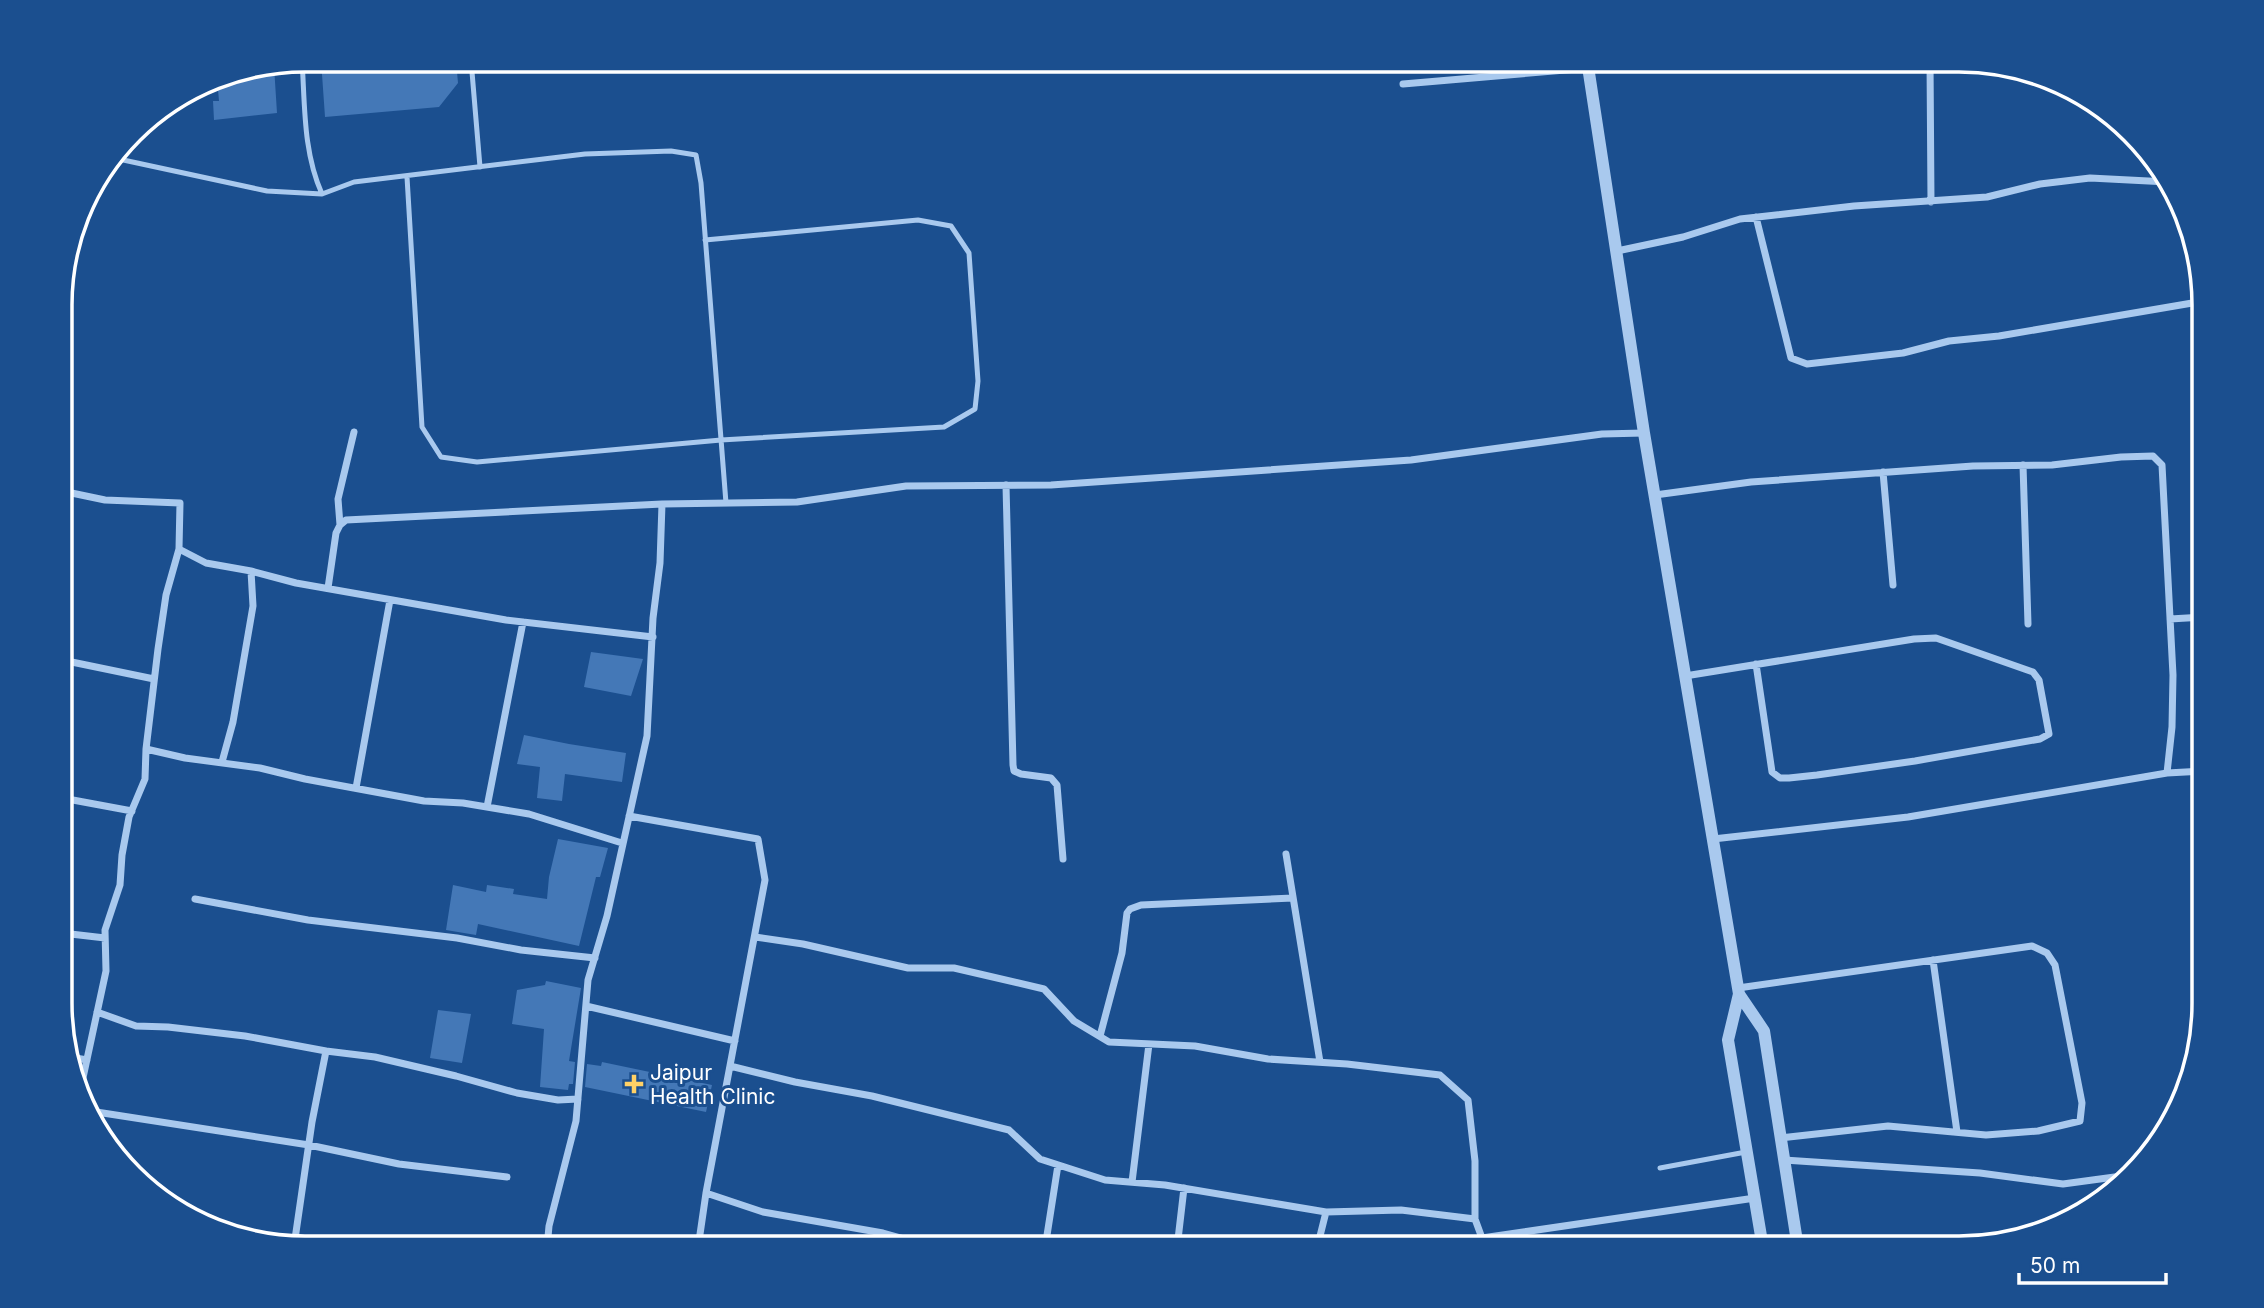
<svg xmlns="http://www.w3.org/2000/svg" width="2264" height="1308" font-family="Inter,sans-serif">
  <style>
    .building { fill: #4478b7 }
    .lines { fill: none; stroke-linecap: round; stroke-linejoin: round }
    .service { stroke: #a9c9ee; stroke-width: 5 }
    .minor { stroke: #a9c9ee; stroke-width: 7 }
    .tertiary { stroke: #a9c9ee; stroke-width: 12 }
    .poi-dot { fill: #ffd166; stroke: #1b4f8f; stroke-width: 2.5 }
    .labels { text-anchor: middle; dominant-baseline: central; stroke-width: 6; stroke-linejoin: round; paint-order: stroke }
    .poi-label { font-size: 21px; fill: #fff; stroke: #1b4f8f; text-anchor: start }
    .rim { fill: none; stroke: #fff; stroke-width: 3.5 }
  </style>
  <rect width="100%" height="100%" fill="#1b4f8f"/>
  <path class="building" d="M321,60H456L458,83L439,107L325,117Z
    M274,66L277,113L214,120L213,101H219L217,78Z
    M591,652L643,659L631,696L584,687Z
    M524,735L569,744L626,753L622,782L565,774L562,801L537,798L540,767L517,764Z
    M558,839L608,848L600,877H596L579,946L478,924L476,935L446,930L453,885L486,892L487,885L514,889L513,894L547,899L549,877Z
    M546,981L581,988L569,1061L575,1062L573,1084H569L568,1090L540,1087L544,1029L512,1024L517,990L545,985Z
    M438,1010L471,1014L462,1063L430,1058Z
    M602,1062L712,1085L706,1112L585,1087L587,1064L601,1066Z"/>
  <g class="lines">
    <path class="service" d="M302,60C305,105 303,152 322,194L354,182L585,154L671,151L696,155L701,183L726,503
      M471,60L480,167
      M114,158L267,191L322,194
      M407,177L422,427L441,457L477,462L721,440L944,427L975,409L978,381L969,253L951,226L918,220L705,240
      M1660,1168L1746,1152"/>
    <path class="minor" d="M1930,60L1931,202
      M1403,84L1589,68
      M1756,217L1791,358L1807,364L1903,353L1949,341L1999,336L2204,301
      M1617,251L1683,237L1740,219L1854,206L1987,197L2040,184L2090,178L2168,182
      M2023,465L2028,624
      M1883,472L1893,585
      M1006,485L1013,765L1014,771L1021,774L1051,778L1057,785L1063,859
      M62,491L105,500L180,503L179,549L166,595L158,649L146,749L145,779L129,817L122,855L120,885L105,930L106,971L81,1087
      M1655,495L1751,482L1973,466L2052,465L2121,457L2153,456L2162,465L2173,675L2172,727L2167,773
      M340,525L338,499L354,432
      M179,549L206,563L251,571L296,583L506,620L653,637
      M328,588L336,533L340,525L346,520L662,504
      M2170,619L2204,617
      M62,660L154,679
      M1685,676L1914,639L1936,638L2033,672L2039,680L2049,734L2040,739L1915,761L1817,775L1789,778H1780L1772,772L1756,664
      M146,749L185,758L260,768L305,779L424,801L463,803L529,814L622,843
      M222,762L233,722L253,606L251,571
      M356,788L390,600
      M62,798L132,811
      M487,807L523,622
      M629,816L758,839L765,880L706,1193L698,1248
      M1713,839L1908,817L2167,773L2204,771
      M2204,846L2201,896L2204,947
      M1286,854L1320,1062
      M195,899L308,920L457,938L521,950L595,958
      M62,933L105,938
      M755,937L803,944L908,968H954L1044,989L1074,1021L1109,1042L1195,1046L1268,1059L1347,1064L1440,1075L1468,1100L1475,1161V1219
      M1933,960L1957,1132
      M1738,988L2032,946L2047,953L2055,965L2082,1103L2080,1121L2038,1131L1986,1135L1888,1126L1780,1138
      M586,1006L735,1041
      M97,1012L136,1026L168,1027L245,1036L326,1051L375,1057L456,1076L517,1093L558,1100L578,1099
      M1100,1036L1122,953L1127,913L1130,909L1141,905L1293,898
      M2196,1046L2195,1025L2204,958
      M70,1057L87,1060
      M730,1066L795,1082L872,1096L1009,1130L1040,1159L1105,1180L1165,1185L1326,1212L1401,1210L1475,1219L1482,1238L1755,1198
      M90,1111L309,1145L399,1164L507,1177
      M1784,1160L1980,1173L2063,1184L2122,1176
      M1132,1182L1149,1044
      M706,1193L763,1212L883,1233L926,1245L958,1247
      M548,1243L595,1248
      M294,1246L312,1122L326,1051
      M547,1248L549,1226L576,1121L588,980L607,916L647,736L653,618L660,563L662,504L797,502L906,486L1051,485L1411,460L1602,434L1644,433
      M1045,1248L1058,1165
      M1177,1248L1184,1188
      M1317,1248L1326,1212"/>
    <path class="tertiary" d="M1587,60L1644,433L1738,988L1739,994L1764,1031L1798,1248
      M1739,994L1728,1040L1763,1248"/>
  </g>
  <path class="poi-dot" d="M630.5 1073.5h7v7h7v7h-7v7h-7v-7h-7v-7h7z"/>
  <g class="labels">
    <g class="poi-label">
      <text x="650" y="1072">Jaipur<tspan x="650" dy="24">Health Clinic</tspan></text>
    </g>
  </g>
  <path d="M0 0H2264V1308H0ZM305 72H1959A233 233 0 0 1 2192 305V1003A233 233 0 0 1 1959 1236H305A233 233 0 0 1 72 1003V305A233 233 0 0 1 305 72Z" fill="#1b4f8f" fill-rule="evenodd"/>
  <path class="rim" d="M305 72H1959A233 233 0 0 1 2192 305V1003A233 233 0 0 1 1959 1236H305A233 233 0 0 1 72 1003V305A233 233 0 0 1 305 72Z"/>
  <path d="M2019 1273v10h147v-10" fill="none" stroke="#ffffff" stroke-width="3.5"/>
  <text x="2030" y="1273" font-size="21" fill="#ffffff" stroke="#1b4f8f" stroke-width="5" paint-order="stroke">50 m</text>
</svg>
